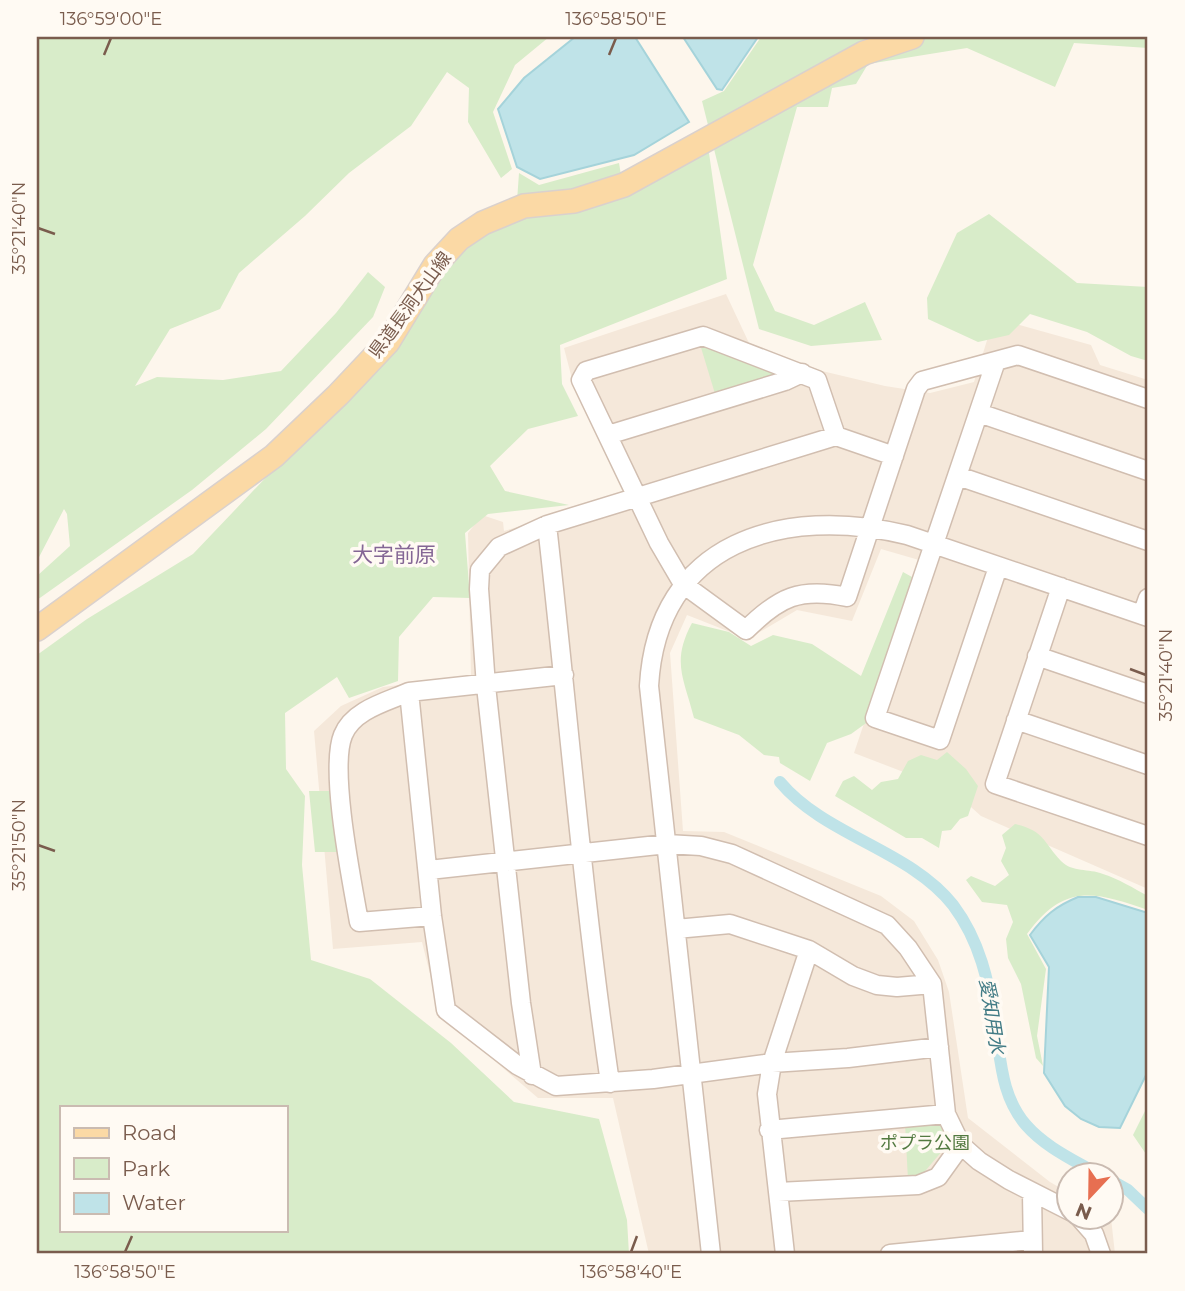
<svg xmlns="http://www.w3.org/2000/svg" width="1185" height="1291" font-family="Montserrat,'Noto Sans JP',sans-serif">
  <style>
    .residential { fill: #f5e8da }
    .green { fill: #d8ecc9; fill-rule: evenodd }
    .water { fill: #bfe3e8; stroke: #a5d3da; stroke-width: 2 }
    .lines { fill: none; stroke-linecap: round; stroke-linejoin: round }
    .canal { stroke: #bfe3e8; stroke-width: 12 }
    .minor-casing { stroke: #d1beb0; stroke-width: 21 }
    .major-casing { stroke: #dad1cd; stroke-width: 26 }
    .minor { stroke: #fff; stroke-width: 18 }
    .major { stroke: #fbd9a5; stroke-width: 23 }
    .ticks { fill: none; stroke: #7a5c4d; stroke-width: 2.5 }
    .labels { text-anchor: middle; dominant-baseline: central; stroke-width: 7; stroke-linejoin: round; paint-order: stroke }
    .street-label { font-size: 18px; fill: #7a5c4d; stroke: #fffaf3 }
    .park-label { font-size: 18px; fill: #537a41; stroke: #fffaf3 }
    .water-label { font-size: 19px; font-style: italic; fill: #437c86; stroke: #fffaf3 }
    .quarter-label { font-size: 21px; fill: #846695; stroke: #fffaf3 }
    .neatline { fill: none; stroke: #7a5c4d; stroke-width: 2.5 }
    .ticks-label { font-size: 18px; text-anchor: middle; fill: #7a5c4d }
  </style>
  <rect width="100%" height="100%" fill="#fdf6ec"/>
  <path class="residential" d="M726,294L749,343L822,371L885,386L930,393L974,382L994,318L1091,345L1100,365L1148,380V889L981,816L953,791L854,753L919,560L881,549L852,621L797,610L748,639L687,615L670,653L683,831L724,832L881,896L914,921L938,960L949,992L968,1118L1050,1182L1069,1193L1070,1218H1111L1115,1254H649L613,1098H538L440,1014L422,942L333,949L314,731L341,706L383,687L471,676L468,533L482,515L503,522L504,531L619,498L625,490L572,379L564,348Z"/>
  <path class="green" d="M37,37H549L515,65L493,112L512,169L501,178L468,122L469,88L447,72L411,126L349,173L305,216L239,273L220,309L170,329L135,386L157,377L223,380L281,371L336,313L368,272L385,287L373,317L266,429L192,490L37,600V576L70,546L67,514L64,509L37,561Z
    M761,37H1148V48L1074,43L1055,87L967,48L868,64L856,84L832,88L828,107H797L753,265L775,311L814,325L865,302L882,340L811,346L759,329L702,101L724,91Z
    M708,146L727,279L560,345L562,384L578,416L528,429L490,466L505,491L569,505L488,514L465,533L470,598L433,597L399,637L398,681L349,698L337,677L285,713L286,769L305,796L302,865L311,960L370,979L451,1043L514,1102L599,1119L627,1220L629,1254H37V655L87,619L193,554L393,344L460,247L516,215L519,173L539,185L619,163L624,193ZM61,1107H285V1230H61Z
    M989,214L1077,283L1148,287V361L1131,356L1087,332L1030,314L1009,335L978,342L928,319L927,298L957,233Z
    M699,341L791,372L716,397Z
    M903,572L912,577L869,721L851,734L827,743L810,781L780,763L779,757L764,755L739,735L694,718C684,678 671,662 692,623L729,632L751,646L773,635L812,644L861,676Z
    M947,752L966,769L978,786L968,816L960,819L951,830L942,831L939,848L922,838H906L835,796L843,781L854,776L872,790L881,782L898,779L908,761L921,755L937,760Z
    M309,791H335L341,852H315Z
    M1015,824C1045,831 1043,842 1061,861C1073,873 1088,868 1103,874C1119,879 1133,888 1148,896V910C1094,891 1064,883 1027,934L1046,969L1037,1036L1043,1066L1036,1058L1021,984L1008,958L1006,939L1013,922L1007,905L982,902L966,880L971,876L995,886L1009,875L1001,861L1006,848L1002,835Z
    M1148,1105V1157L1133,1135Z
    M939,1122L948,1144L921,1176L908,1180L905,1123Z"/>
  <path class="water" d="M575,37H635L689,122L634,155L540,179L517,167L498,109L524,78Z
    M683,37H758L722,90L717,89Z
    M1078,897H1096L1148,913V1071L1120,1128L1099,1127L1081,1119L1065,1106L1044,1073L1049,967L1030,935C1044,916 1056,906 1078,897Z"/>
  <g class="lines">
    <path class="canal" d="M780,782C825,836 910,850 953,905C980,941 989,982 995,1025C1001,1060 1001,1096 1026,1125C1046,1148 1076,1161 1101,1176
      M1112,1181L1128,1190L1148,1209"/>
    <g class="minor-casing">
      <path id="minor" d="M996,361L875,718L940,740L998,567
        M979,413L1148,471
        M608,435L785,381L802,373
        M836,436L817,380L703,336L586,371L581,380L659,543L683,584L746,630C779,597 800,587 847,597L916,389L922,381L1018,355L1148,399
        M958,476L1148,541
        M547,525C568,711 583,898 610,1083
        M1061,587L995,784L1148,836
        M1142,615L1148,598
        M1037,656L1148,694
        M564,675L409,692L432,916L446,1010L517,1065L556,1086L653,1079L772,1063L848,1058L939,1047
        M409,692C386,702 353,710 343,735C329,769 352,882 359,922L432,916
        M1016,720L1148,765
        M429,870L667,844L701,846L732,854L887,925L908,948L932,984L946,1114L961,1145L979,1161L1009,1180L1070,1211
        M676,929L730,924L809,950L853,976L877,985L897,987L932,984
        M532,1075L521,1003L486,686L479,589L480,570L499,547L547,525L836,436L894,456
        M769,1130L946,1114
        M778,1192L918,1185L938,1177L961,1145
        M1032,1193L1033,1254
        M1080,1218L1094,1234L1101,1254
        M711,1254L649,686C657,541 784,505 907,535L1148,617
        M785,1254L767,1094L772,1063L809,950
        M890,1254L1032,1240"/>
    </g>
    <g class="major-casing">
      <path id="major" d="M37,629L274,456L338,395L388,342L435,265L459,239L483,223L524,206L574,201L624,185L864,53L912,37"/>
    </g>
    <use href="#minor" class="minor"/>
    <use href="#major" class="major"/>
  </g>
  <path class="ticks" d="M104,55L111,38M609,55L616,38M38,228L55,234M1130,669L1146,675M38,845L55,851M125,1252L132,1236M631,1252L637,1236"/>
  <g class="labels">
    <g class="street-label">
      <text transform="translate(410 305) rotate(-54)">県道長洞犬山線</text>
    </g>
    <g class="park-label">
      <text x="925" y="1143">ポプラ公園</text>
    </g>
    <g class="water-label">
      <text transform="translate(992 1016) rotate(81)">愛知用水</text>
    </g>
    <g class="quarter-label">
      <text x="394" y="554">大字前原</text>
    </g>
  </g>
  <rect width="1185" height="1291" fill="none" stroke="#fffaf3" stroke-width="77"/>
  <rect x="60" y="1106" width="228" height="126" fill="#fffaf3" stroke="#cabbb1" stroke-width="2"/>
  <rect x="74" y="1128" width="35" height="10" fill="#fbd9a5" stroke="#cabbb1" stroke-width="2"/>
  <text x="122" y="1140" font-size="21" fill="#7a5c4d">Road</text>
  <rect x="74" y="1158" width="35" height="21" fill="#d8ecc9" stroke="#cabbb1" stroke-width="2"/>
  <text x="122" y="1176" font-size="21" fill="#7a5c4d">Park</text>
  <rect x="74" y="1193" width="35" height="21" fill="#bfe3e8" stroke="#cabbb1" stroke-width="2"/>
  <text x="122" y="1210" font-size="21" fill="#7a5c4d">Water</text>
  <g transform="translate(1090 1196) rotate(202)"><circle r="33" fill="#fffaf3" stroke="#cabbb1" stroke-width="2"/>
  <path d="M0-5L12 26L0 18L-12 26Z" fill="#e76f51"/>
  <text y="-10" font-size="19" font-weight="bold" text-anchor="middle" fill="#7a5c4d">N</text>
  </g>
  <rect x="38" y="38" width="1108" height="1214" class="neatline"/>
  <g class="ticks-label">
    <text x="111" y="25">136°59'00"E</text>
    <text x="616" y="25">136°58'50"E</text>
    <text transform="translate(19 228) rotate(-90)" y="6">35°21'40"N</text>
    <text transform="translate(1166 675) rotate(-90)" y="6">35°21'40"N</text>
    <text transform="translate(19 845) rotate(-90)" y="6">35°21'50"N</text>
    <text x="125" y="1278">136°58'50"E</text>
    <text x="631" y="1278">136°58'40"E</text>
  </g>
</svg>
